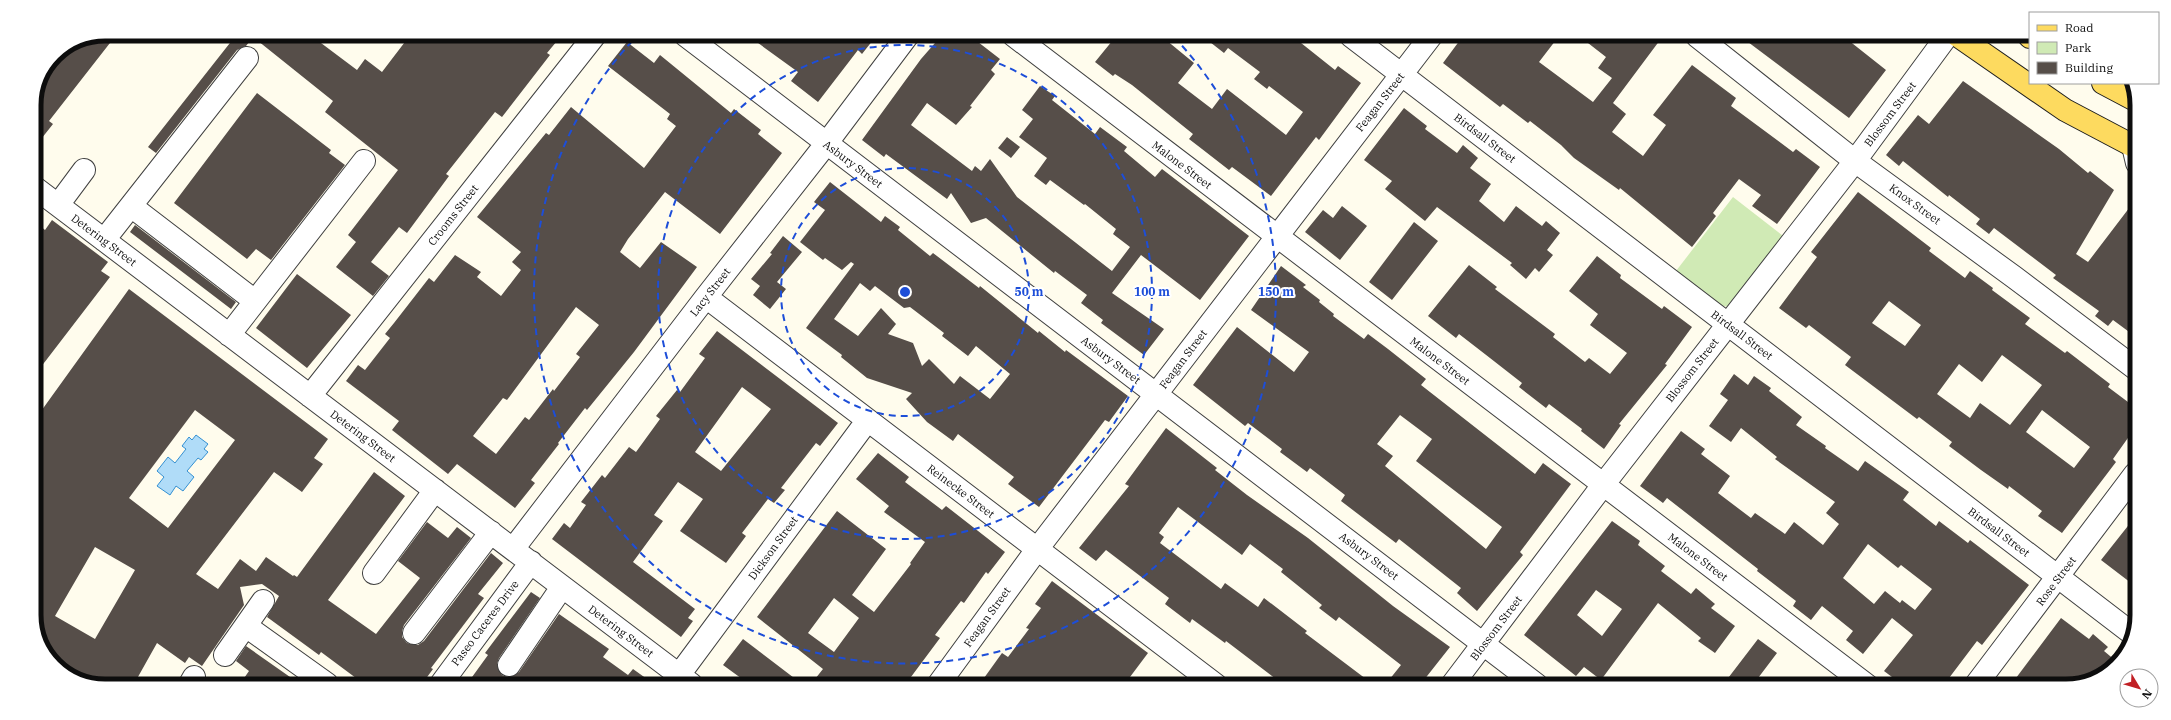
<svg xmlns="http://www.w3.org/2000/svg" width="2171" height="720" font-family="'IBM Plex Serif',serif">
  <style>
    .green { fill: #d0eab5 }
    .water { fill: #b0dcf8; stroke: #3490d2 }
    .building { fill: #564e49; fill-rule: evenodd }
    .lines { fill: none; stroke-linecap: round; stroke-linejoin: round }
    .minor-casing { stroke: #404040; stroke-width: 24 }
    .major-casing { stroke: #1e1e1e; stroke-width: 24 }
    .minor { stroke: #fff; stroke-width: 22 }
    .major { stroke: #fdda5f; stroke-width: 22 }
    .ring { fill: none; stroke: #1d4ed8; stroke-width: 2; stroke-dasharray: 7 5 }
    .labels { text-anchor: middle; dominant-baseline: central; stroke-width: 4; stroke-linejoin: round; paint-order: stroke }
    .street-label { font-size: 11px; fill: #0d0d0d; stroke: #fff }
    .rim { fill: none; stroke: #0d0d0d; stroke-width: 5 }
    .centre { fill: #1d4ed8; stroke: #fff; stroke-width: 2 }
    .ring-label { font-size: 12px; text-anchor: middle; font-weight: bold; fill: #1d4ed8; stroke: #fff; stroke-width: 4; stroke-linejoin: round; paint-order: stroke }
  </style>
  <rect width="100%" height="100%" fill="#fffced"/>
  <path class="green" d="M1733,197L1787,239L1729,307L1719,305L1676,271Z"/>
  <path class="water" d="M196,435L208,444L204,449L208,452L201,460L198,458L187,471L194,477L183,491L176,486L170,495L157,486L164,477L157,471L168,457L175,463L186,449L182,446L189,437L192,440Z"/>
  <path class="building" d="M105,34H117L49,121L53,124L34,148V105L39,78L55,55L78,39Z
    M237,34H309L357,70L365,59L382,72L411,34L562,35L547,53L550,55L502,117L495,112L446,174L449,176L407,233L399,227L371,262L389,276L373,296L336,267L356,242L348,235L398,170L325,112L333,101L253,37L246,46L237,50L156,153L148,147Z
    M747,35H877L862,54L858,50L818,102L791,81L798,72Z
    M942,35H969L1000,59L991,70L995,74L970,106L972,107L956,125L927,103L911,125L972,171L975,166L981,171L990,159L1017,197L1112,271L1130,247L1113,234L1116,229L1085,204L1084,205L1050,180L1046,185L1034,176L1047,158L1019,137L1033,119L1022,110L1040,86L1055,96L1052,100L1095,134L1100,127L1127,147L1124,151L1155,177L1162,169L1249,236L1200,300L1141,255L1112,293L1164,329L1144,355L1101,323L1103,320L1081,303L1087,295L1055,271L1054,273L986,218L971,223L951,193L947,199L886,154L884,157L862,140L921,59Z
    M1117,35H1160L1194,63L1178,83L1212,109L1227,89L1286,135L1303,112L1269,86L1267,89L1254,79L1260,72L1228,48L1224,53L1201,35H1291L1335,70L1338,66L1361,83L1319,140L1316,137L1271,196L1232,167L1229,170L1202,149L1189,139L1193,134L1132,85L1115,74L1113,76L1095,62Z
    M1463,36H1559L1539,62L1593,102L1612,78L1598,68L1606,57L1579,36H1663L1613,103L1626,114L1612,132L1643,156L1666,125L1653,115L1692,65L1736,98L1731,106L1793,152L1796,149L1820,167L1777,224L1752,206L1761,195L1739,179L1713,213L1716,216L1692,247L1620,188L1619,190L1574,158L1561,145L1530,121L1528,123L1503,104L1500,107L1443,63Z
    M1740,36H1843L1886,70L1849,118Z
    M627,42L654,63L660,55L731,113L734,109L761,130L758,134L782,153L720,234L665,192L628,239L620,252L640,268L661,242L697,267L634,352L587,410L585,408L558,443L559,444L531,480L535,483L515,508L457,464L448,474L392,430L399,421L346,381L358,365L365,370L390,338L385,334L394,323L429,278L434,282L455,255L481,272L477,277L501,296L521,270L512,262L521,252L477,217L546,133L549,135L571,107L644,168L676,126L667,119L670,114L608,66ZM576,307L599,325L576,354L580,357L554,391L553,389L529,420L525,417L496,454L473,436L503,398L507,400Z
    M1963,81L2059,149L2088,173L2090,171L2114,190L2076,254L2088,262L2136,199V337L2113,320L2108,326L2095,316L2099,311L2053,278L2056,275L1994,228L1989,234L1976,224L1980,219L1949,195L1948,197L1903,161L1899,166L1886,155L1918,115L1929,124Z
    M257,93L331,150L329,153L345,165L271,260L256,249L247,259L174,203Z
    M1404,108L1427,126L1425,129L1457,153L1463,145L1478,158L1470,168L1491,184L1479,201L1504,222L1516,206L1542,226L1546,221L1560,233L1547,250L1553,255L1539,272L1535,268L1526,279L1510,265L1512,263L1437,207L1425,221L1385,189L1392,181L1364,160Z
    M1007,137L1020,147L1011,158L998,148Z
    M830,182L881,222L885,216L900,227L898,230L930,256L933,253L979,288L980,286L1038,333L1039,331L1065,352L1066,350L1128,396L1109,422L1105,420L1039,507L1008,484L1014,477L993,461L958,434L953,441L927,422L906,399L912,393L867,378L841,357L842,355L806,328L854,264L851,262L842,270L825,258L823,260L800,242L825,210L814,202ZM860,283L870,291L875,286L904,308L910,307L944,333L942,336L968,356L976,346L1010,374L990,399L960,376L954,384L929,359L922,366L913,343L888,334L896,324L881,308L858,336L834,319Z
    M1858,192L1931,248L1929,251L1965,278L1970,271L1993,288L1992,290L2030,318L2025,324L2065,353L2067,351L2080,361L2110,384L2108,387L2136,408L2135,428L2113,459L2116,462L2062,533L2038,516L2042,511L2009,486L2008,489L1981,470L1949,446L1952,442L1919,417L1917,419L1845,365L1851,357L1809,325L1806,328L1779,308L1817,257L1811,252ZM1889,301L1921,325L1905,346L1872,323ZM2002,355L2042,385L2010,425L1980,403L1970,418L1937,394L1959,364L1982,382ZM2042,410L2090,447L2074,468L2026,432Z
    M1342,206L1367,226L1340,260L1305,232L1323,210L1333,218Z
    M52,220L108,262L101,271L110,277L34,376V221L45,230Z
    M1414,222L1438,241L1392,300L1369,282Z
    M135,225L236,302L231,309L130,232Z
    M783,236L802,252L777,282L786,289L770,309L753,295L760,286L751,279L772,254L770,253Z
    M1597,256L1621,275L1620,278L1662,309L1664,306L1692,327L1665,364L1667,365L1619,424L1621,425L1604,449L1581,431L1582,429L1549,404L1546,408L1519,387L1522,383L1490,358L1459,334L1456,338L1428,316L1469,265L1497,287L1495,289L1555,334L1553,337L1585,362L1589,358L1610,374L1627,353L1590,325L1598,314L1569,291Z
    M1281,266L1306,285L1303,287L1320,300L1319,302L1334,314L1333,316L1364,339L1368,334L1388,349L1426,379L1421,385L1535,474L1543,463L1571,484L1520,552L1523,555L1477,611L1457,593L1461,588L1399,539L1396,543L1341,501L1345,495L1310,468L1307,472L1280,452L1282,449L1248,423L1245,426L1193,385L1237,327L1294,372L1309,352L1251,310ZM1400,415L1432,439L1416,461L1502,527L1486,549L1385,466L1393,456L1377,444Z
    M297,274L351,315L307,368L256,328Z
    M129,289L328,439L314,458L323,464L302,492L274,472L196,574L218,589L240,559L256,571L266,557L293,576L294,575L297,577L374,472L405,496L328,600L376,634L420,578L398,561L427,522L448,538L457,527L471,538L404,625L402,631V637L407,643L418,645L424,641L491,553L503,563L478,594L484,598L431,668L433,669L422,684H364L321,652L319,655L267,617L279,596L262,584L240,587L244,605L202,666L189,657L185,663L157,643L134,684H86L49,658L34,620V538L40,527L34,523V410L39,414ZM195,410L235,440L168,528L129,498ZM95,547L135,570L95,639L55,616Z
    M717,331L838,423L820,446L816,443L781,488L785,490L774,503L768,499L742,533L746,536L726,563L680,531L703,499L678,482L654,515L663,521L633,562L695,609L688,618L693,621L681,637L552,539L564,523L570,528L586,505L581,502L602,475L605,478L629,447L636,452L660,419L656,416L677,390L680,392L705,358L699,354ZM742,387L771,409L721,471L695,452Z
    M1734,374L1748,385L1754,376L1771,388L1769,391L1802,417L1796,425L1826,446L1825,448L1858,471L1865,461L1909,492L1903,500L1936,526L1939,521L1968,543L1970,540L2029,585L1982,645L1977,641L1943,686H1904L1884,671L1913,635L1892,618L1863,654L1846,640L1853,631L1822,606L1811,620L1793,606L1796,601L1757,571L1758,569L1667,498L1663,503L1640,486L1681,431L1705,449L1701,454L1730,476L1718,493L1751,518L1755,513L1785,534L1794,522L1823,545L1839,524L1826,513L1835,502L1775,459L1777,457L1741,428L1731,442L1709,426L1728,400L1720,394ZM1868,544L1898,568L1901,565L1932,589L1915,610L1902,600L1900,603L1885,591L1874,604L1843,578Z
    M1166,428L1217,468L1215,470L1247,495L1308,538L1393,606L1450,647L1420,685H1385L1401,665L1339,617L1336,621L1319,608L1322,605L1281,572L1283,569L1250,544L1242,555L1178,507L1159,533L1164,537L1160,543L1221,589L1225,583L1258,607L1264,598L1307,631L1305,633L1374,685H1271L1276,679L1226,641L1225,643L1192,619L1190,623L1165,604L1169,598L1106,550L1096,561L1079,548L1129,486L1125,484Z
    M878,453L909,477L905,482L942,510L946,506L1005,552L988,574L986,572L964,603L961,601L935,635L940,638L905,685L811,684L823,669L757,617L837,511L886,549L852,595L874,612L911,564L910,563L925,542L884,512L889,506L856,479ZM834,598L859,618L834,652L808,633Z
    M2135,517V586L2101,560Z
    M1612,521L1640,541L1638,545L1665,566L1661,571L1691,594L1696,588L1715,604L1711,608L1735,626L1715,653L1698,641L1701,638L1658,603L1601,680L1584,667L1576,676L1524,635ZM1596,590L1622,609L1602,636L1577,615Z
    M1052,581L1148,653L1124,685H979L1002,653L1008,657L1029,629L1026,628L1041,608L1035,604Z
    M531,592L540,598L499,658L497,664L502,675L508,677L519,672L559,614L609,649L603,657L628,675L633,669L654,684H467L488,655L485,653Z
    M2061,618L2089,639L2093,634L2108,647L2104,651L2116,661L2109,671L2066,686H2028L2016,678Z
    M743,639L802,684H749L723,665Z
    M1758,639L1777,653L1752,686H1722Z
    M246,646L300,684H240L249,671L236,661Z"/>
  <g class="lines">
    <g class="minor-casing">
      <path id="minor" d="M685,35L1537,685
        M1013,35L1868,686
        M1351,36L2134,635
        M1697,36L1855,161L2014,277L2136,369
        M2137,163L2133,146L2137,141
        M34,187L691,684
        M58,205L84,170
        M131,206L255,301
        M104,240L247,58
        M706,297L1216,685
        M229,335L364,161
        M310,396L595,35
        M513,549L706,297L826,144L908,35
        M374,573L435,490
        M246,626L327,684
        M414,633L491,532
        M225,655L263,601
        M509,665L562,587
        M679,675L867,421
        M190,684L194,677
        M441,684L531,562
        M938,685L1038,548L1431,36
        M1452,685L1603,485L1855,161L1947,36
        M1975,686L2135,474"/>
    </g>
    <g class="major-casing">
      <path id="major" d="M1958,36L2065,110L2137,148
        M2029,36L2030,37
        M2103,83L2137,101"/>
    </g>
    <use href="#minor" class="minor"/>
    <use href="#major" class="major"/>
  </g>
  <g class="ring">
    <circle cx="905" cy="292" r="124"/>
    <circle cx="905" cy="292" r="247"/>
    <path d="M1174 37A371 371 0 1 1 636 37"/>
  </g>
  <g class="labels">
    <g class="street-label">
      <text transform="translate(1380 102) rotate(-52)">Feagan Street</text>
      <text transform="translate(1890 114) rotate(-53)">Blossom Street</text>
      <text transform="translate(1485 138) rotate(37)">Birdsall Street</text>
      <text transform="translate(853 164) rotate(37)">Asbury Street</text>
      <text transform="translate(1182 165) rotate(37)">Malone Street</text>
      <text transform="translate(1915 204) rotate(36)">Knox Street</text>
      <text transform="translate(453 215) rotate(-52)">Crooms Street</text>
      <text transform="translate(104 240) rotate(37)">Detering Street</text>
      <text transform="translate(710 292) rotate(-52)">Lacy Street</text>
      <text transform="translate(1742 335) rotate(37)">Birdsall Street</text>
      <text transform="translate(1183 359) rotate(-53)">Feagan Street</text>
      <text transform="translate(1111 360) rotate(37)">Asbury Street</text>
      <text transform="translate(1440 361) rotate(37)">Malone Street</text>
      <text transform="translate(1692 370) rotate(-52)">Blossom Street</text>
      <text transform="translate(363 436) rotate(37)">Detering Street</text>
      <text transform="translate(961 491) rotate(37)">Reinecke Street</text>
      <text transform="translate(1999 532) rotate(37)">Birdsall Street</text>
      <text transform="translate(773 548) rotate(-54)">Dickson Street</text>
      <text transform="translate(1369 556) rotate(37)">Asbury Street</text>
      <text transform="translate(1698 557) rotate(37)">Malone Street</text>
      <text transform="translate(2056 581) rotate(-53)">Rose Street</text>
      <text transform="translate(987 617) rotate(-54)">Feagan Street</text>
      <text transform="translate(485 623) rotate(-53)">Paseo Caceres Drive</text>
      <text transform="translate(1496 628) rotate(-53)">Blossom Street</text>
      <text transform="translate(621 631) rotate(37)">Detering Street</text>
    </g>
  </g>
  <path d="M0 0H2171V720H0ZM105 41H2066A64 64 0 0 1 2130 105V615A64 64 0 0 1 2066 679H105A64 64 0 0 1 41 615V105A64 64 0 0 1 105 41Z" fill="#fff" fill-rule="evenodd"/>
  <path class="rim" d="M105 41H2066A64 64 0 0 1 2130 105V615A64 64 0 0 1 2066 679H105A64 64 0 0 1 41 615V105A64 64 0 0 1 105 41Z"/>
  <circle cx="905" cy="292" r="6" class="centre"/>
  <g class="ring-label">
    <text x="1029" y="296">50 m</text>
    <text x="1152" y="296">100 m</text>
    <text x="1276" y="296">150 m</text>
  </g>
  <rect x="2029" y="12" width="130" height="72" fill="#ffffff" stroke="#9e9e9e"/>
  <rect x="2037" y="25" width="20" height="6" fill="#fdda5f" stroke="#9e9e9e"/>
  <text x="2065" y="32" font-size="12" fill="#0d0d0d">Road</text>
  <rect x="2037" y="42" width="20" height="12" fill="#d0eab5" stroke="#9e9e9e"/>
  <text x="2065" y="52" font-size="12" fill="#0d0d0d">Park</text>
  <rect x="2037" y="62" width="20" height="12" fill="#564e49" stroke="#9e9e9e"/>
  <text x="2065" y="72" font-size="12" fill="#0d0d0d">Building</text>
  <g transform="translate(2139 688) rotate(128)"><circle r="19" fill="#ffffff" stroke="#9e9e9e"/>
  <path d="M0-3L7 15L0 10L-7 15Z" fill="#c12025"/>
  <text y="-6" font-size="11" font-weight="bold" text-anchor="middle" fill="#0d0d0d">N</text>
  </g>
</svg>
